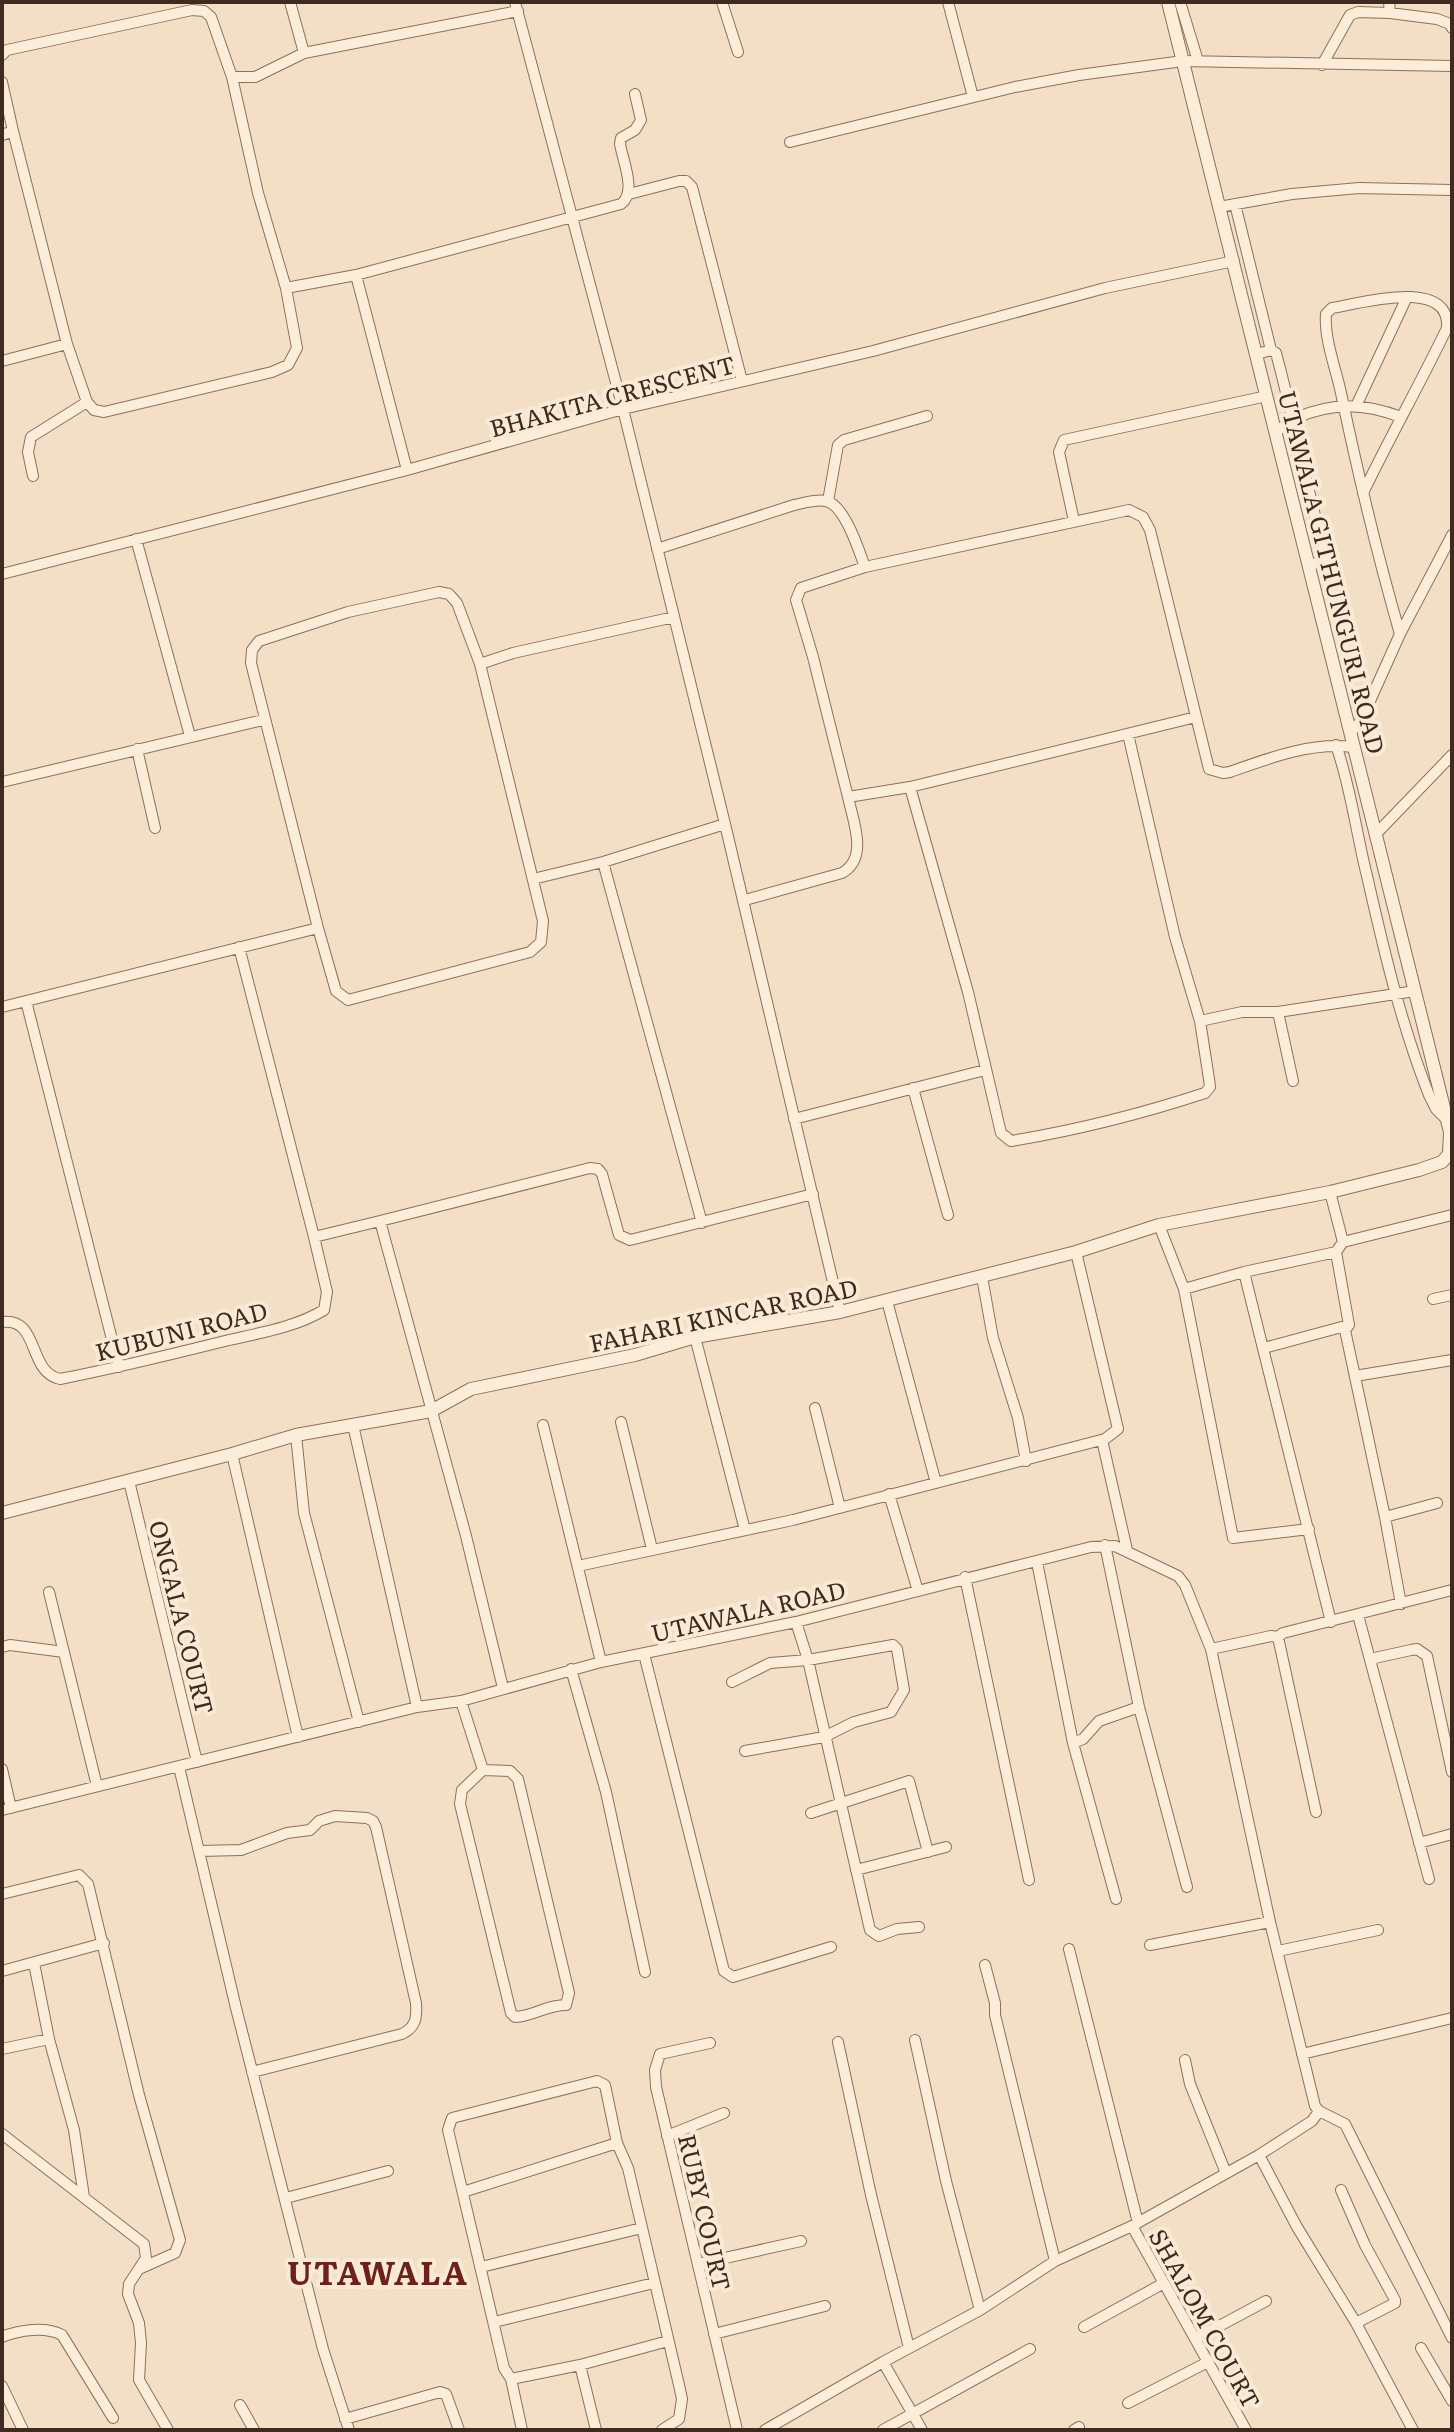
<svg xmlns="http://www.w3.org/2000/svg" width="1454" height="2432" font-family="Literata,serif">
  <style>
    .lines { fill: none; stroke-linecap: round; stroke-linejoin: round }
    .minor-casing { stroke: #8f6f59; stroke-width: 12 }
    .tertiary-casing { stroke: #8f6f59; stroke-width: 14 }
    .minor { stroke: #fcedd9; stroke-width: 10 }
    .tertiary { stroke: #fcedd9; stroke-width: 12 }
    .labels { text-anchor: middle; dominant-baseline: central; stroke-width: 8; stroke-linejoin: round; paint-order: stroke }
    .street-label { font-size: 24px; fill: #3e2a1e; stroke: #f9ead5 }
    .district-label { font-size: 32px; font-weight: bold; letter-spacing: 2px; fill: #6e2119; stroke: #f9ead5 }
  </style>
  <rect width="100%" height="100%" fill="#f2dfc5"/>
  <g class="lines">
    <g class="minor-casing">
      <path id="minor" d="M290,2L304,53L518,11
        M515,2L623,409L725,824
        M722,2L738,52
        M948,2L973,97
        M1180,2L1198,61
        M1389,2L1390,13L1437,19L1450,24L1452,28
        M2,55L7,50L192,10L204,11L211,17L232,77H255L304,53
        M1322,65L1350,15L1358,12L1390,13
        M2,82L13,131L2,135
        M13,131L67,344L87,402L94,410L104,412L272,372L288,365L297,348L286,288L258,193L232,77
        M790,142L1015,87L1079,75L1183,61L1452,66
        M629,194L679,181H686L692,187L742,381
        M1235,204L1271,350
        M1219,207L1292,194L1359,188L1452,190
        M356,275L407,470
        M286,288L356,275L621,204C637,192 623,162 620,144L621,138L635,130L641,120L635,94
        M1257,354L1271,350L1276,353C1294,420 1307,488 1325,555L1322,561L1309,566
        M2,361L67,344
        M1357,404L1407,297
        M1276,432C1282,428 1289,421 1296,418C1333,402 1364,403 1401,417
        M33,476L28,452L31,437L87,402
        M1363,493C1390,437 1420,384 1447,328C1451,277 1361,303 1332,308L1326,314C1324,339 1336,369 1341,393C1358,474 1377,554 1400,634
        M828,501L838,445L844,440L927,416
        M1074,521L1059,452L1064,440L1267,396
        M136,539L190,736
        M657,549L794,505C804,503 816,499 826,501C845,505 859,551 865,567
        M2,574L407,470L623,409L873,351L1105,288L1234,261
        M480,664L513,653L674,617
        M1196,717L910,787L848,797L813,657L796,600L801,588L865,567L1129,510L1143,517L1150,530L1209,769L1223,773L1230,772C1269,758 1311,742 1353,747
        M1350,733L1361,721L1400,634L1452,535
        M1128,734L1175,937L1200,1021
        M1336,745C1351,788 1356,832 1367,876C1384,951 1401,1024 1429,1095L1436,1109L1447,1120
        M137,749L155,828
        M2,782L263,720
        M910,787L968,992L1001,1133L1011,1141C1078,1130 1141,1114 1205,1093L1210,1087L1209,1079L1200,1021L1242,1012H1278L1293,1081
        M1375,835L1452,755
        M603,862L702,1223
        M533,879L603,862L725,824L840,1312
        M745,900L842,873C869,858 853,821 848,797
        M239,947L314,1237L380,1221L466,1536L503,1688
        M26,1001L119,1367
        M2,1007L318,928L251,663L252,650L259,641L348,612L439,592L449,594L457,603L480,664L543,921L541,942L530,952L348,1000L336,991L318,928
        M1278,1012L1415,991
        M913,1088L948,1215
        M794,1119L985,1070
        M1330,1192L1343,1242
        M380,1221L590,1168L598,1169L602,1174L619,1235L630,1240L813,1194
        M1159,1225L1184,1289L1233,1538L1309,1529
        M1336,1252L1349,1325L1345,1330L1385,1517L1437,1503
        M1244,1272L1331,1622
        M982,1277L993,1338L1018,1418L1026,1461
        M1184,1289L1244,1272L1336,1252L1343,1242L1452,1215
        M1433,1299L1452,1295
        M887,1301L936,1483
        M2,1322C40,1317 27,1372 60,1379C117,1368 173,1354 229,1340C260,1333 296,1327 324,1310L327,1292L314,1237
        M695,1337L745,1530
        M1264,1348L1349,1325
        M1355,1376L1452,1360
        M815,1408L840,1508
        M621,1422L652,1549
        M353,1425L417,1707
        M543,1425L601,1662
        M296,1435L304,1513L359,1722
        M1102,1440L1127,1550
        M232,1454L298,1737
        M129,1481L197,1762
        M889,1494L918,1591
        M1385,1517L1401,1604
        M1105,1545L1139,1707L1187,1887
        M1037,1562L1073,1743L1116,1899
        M578,1566L793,1520L1105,1439L1118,1429L1076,1252
        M965,1577L1029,1880
        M49,1592L97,1786
        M1358,1615L1429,1879
        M796,1622L808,1660L870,1930L879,1936L897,1929L919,1927
        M1278,1637L1316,1812
        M2,1647L10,1645L64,1652
        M644,1654L724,1971L733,1977L831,1947
        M1370,1659L1411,1650L1417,1649L1427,1656L1452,1772
        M571,1669L606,1792L645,1972
        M732,1682L770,1663L808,1660L893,1645L897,1649L904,1690L891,1712L854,1722L824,1737L745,1751
        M461,1701L483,1770
        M1073,1743L1083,1739L1099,1721L1139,1707
        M179,1767L236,2008L323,2349L349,2430
        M2,1769L11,1808
        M483,1770L510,1771L518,1779L569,1993L566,2005C546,2005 534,2016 515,2017L511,2013L460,1804L462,1790Z
        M2,1810L417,1707L461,1701L601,1662L796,1622L1091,1547L1115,1546L1178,1576L1185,1585L1211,1649L1271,1636L1278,1637L1283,1633L1452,1590
        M811,1813L909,1781L928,1852
        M1419,1843L1452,1834
        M199,1851L241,1850L287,1833L310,1830L319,1821L335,1816L367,1818L373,1821L376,1827L416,2003C417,2018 416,2027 402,2034L252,2072
        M856,1870L946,1847
        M2,1894L79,1875L88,1884L139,2095L180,2240L175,2253L139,2269
        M1150,1945L1270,1922
        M1069,1949L1138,2223
        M1278,1951L1378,1930
        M34,1963L49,2039L74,2130L84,2197
        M985,1965L995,2003V2015L1055,2261
        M2,1971L104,1943
        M915,2040L946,2181L980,2310
        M838,2042L871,2195L909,2348
        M710,2043L660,2054L655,2070L656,2087L737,2430
        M2,2049L49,2039
        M1302,2054L1452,2018
        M1185,2060L1190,2084L1226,2173
        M1319,2111L1345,2124L1452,2338
        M2,2134L144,2244L146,2258L129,2284L128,2294L139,2323L141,2343L139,2380L168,2430
        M667,2136L724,2113
        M1259,2155L1297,2227L1356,2323L1413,2430
        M1341,2190L1365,2245L1395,2300V2303L1356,2323
        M463,2192L617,2143
        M286,2198L388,2171
        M1132,2226L1246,2430
        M698,2264L801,2241
        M481,2267L642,2228
        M494,2322L654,2283
        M1084,2327L1164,2283
        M714,2334L825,2306
        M2,2337C19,2330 45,2326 62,2335L113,2418
        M1195,2339L1266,2301
        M1421,2348L1452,2401
        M883,2362L922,2430
        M580,2365L596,2430
        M511,2379L522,2430
        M2,2386L23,2430
        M1128,2403L1208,2362
        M240,2405L254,2430
        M345,2419L440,2392L446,2394L459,2430
        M662,2430L679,2419L682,2399L679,2385L628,2168L617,2143L605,2085L597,2081L452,2118L448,2130L504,2368L511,2379L580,2365L668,2341
        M765,2430L883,2362L980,2310L1055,2261L1132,2226L1259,2155L1312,2121L1319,2111L1315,2106L1270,1922L1211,1649
        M883,2430L1030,2349
        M1074,2430L1079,2427"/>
    </g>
    <g class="tertiary-casing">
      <path id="tertiary" d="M2,1513L232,1454L296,1435L431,1411L471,1389L635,1355L695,1337L840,1312L1076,1252L1159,1225L1330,1192L1419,1170L1442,1162L1449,1154L1450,1132L1168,2"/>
    </g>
    <use href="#minor" class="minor"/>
    <use href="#tertiary" class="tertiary"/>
  </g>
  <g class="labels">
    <g class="street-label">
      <text transform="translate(612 395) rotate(-15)">BHAKITA CRESCENT</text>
      <text transform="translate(1333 572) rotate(76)">UTAWALA GITHUNGURI ROAD</text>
      <text transform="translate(723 1314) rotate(-12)">FAHARI KINCAR ROAD</text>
      <text transform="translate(181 1330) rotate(-14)">KUBUNI ROAD</text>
      <text transform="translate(748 1610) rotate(-13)">UTAWALA ROAD</text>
      <text transform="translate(183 1617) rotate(76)">ONGALA COURT</text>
      <text transform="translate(706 2212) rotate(77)">RUBY COURT</text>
      <text transform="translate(1206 2318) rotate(61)">SHALOM COURT</text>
    </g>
    <g class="district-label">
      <text x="378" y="2271">UTAWALA</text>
    </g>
  </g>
  <rect width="1454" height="2432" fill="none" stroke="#3e2a1e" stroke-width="8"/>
</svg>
